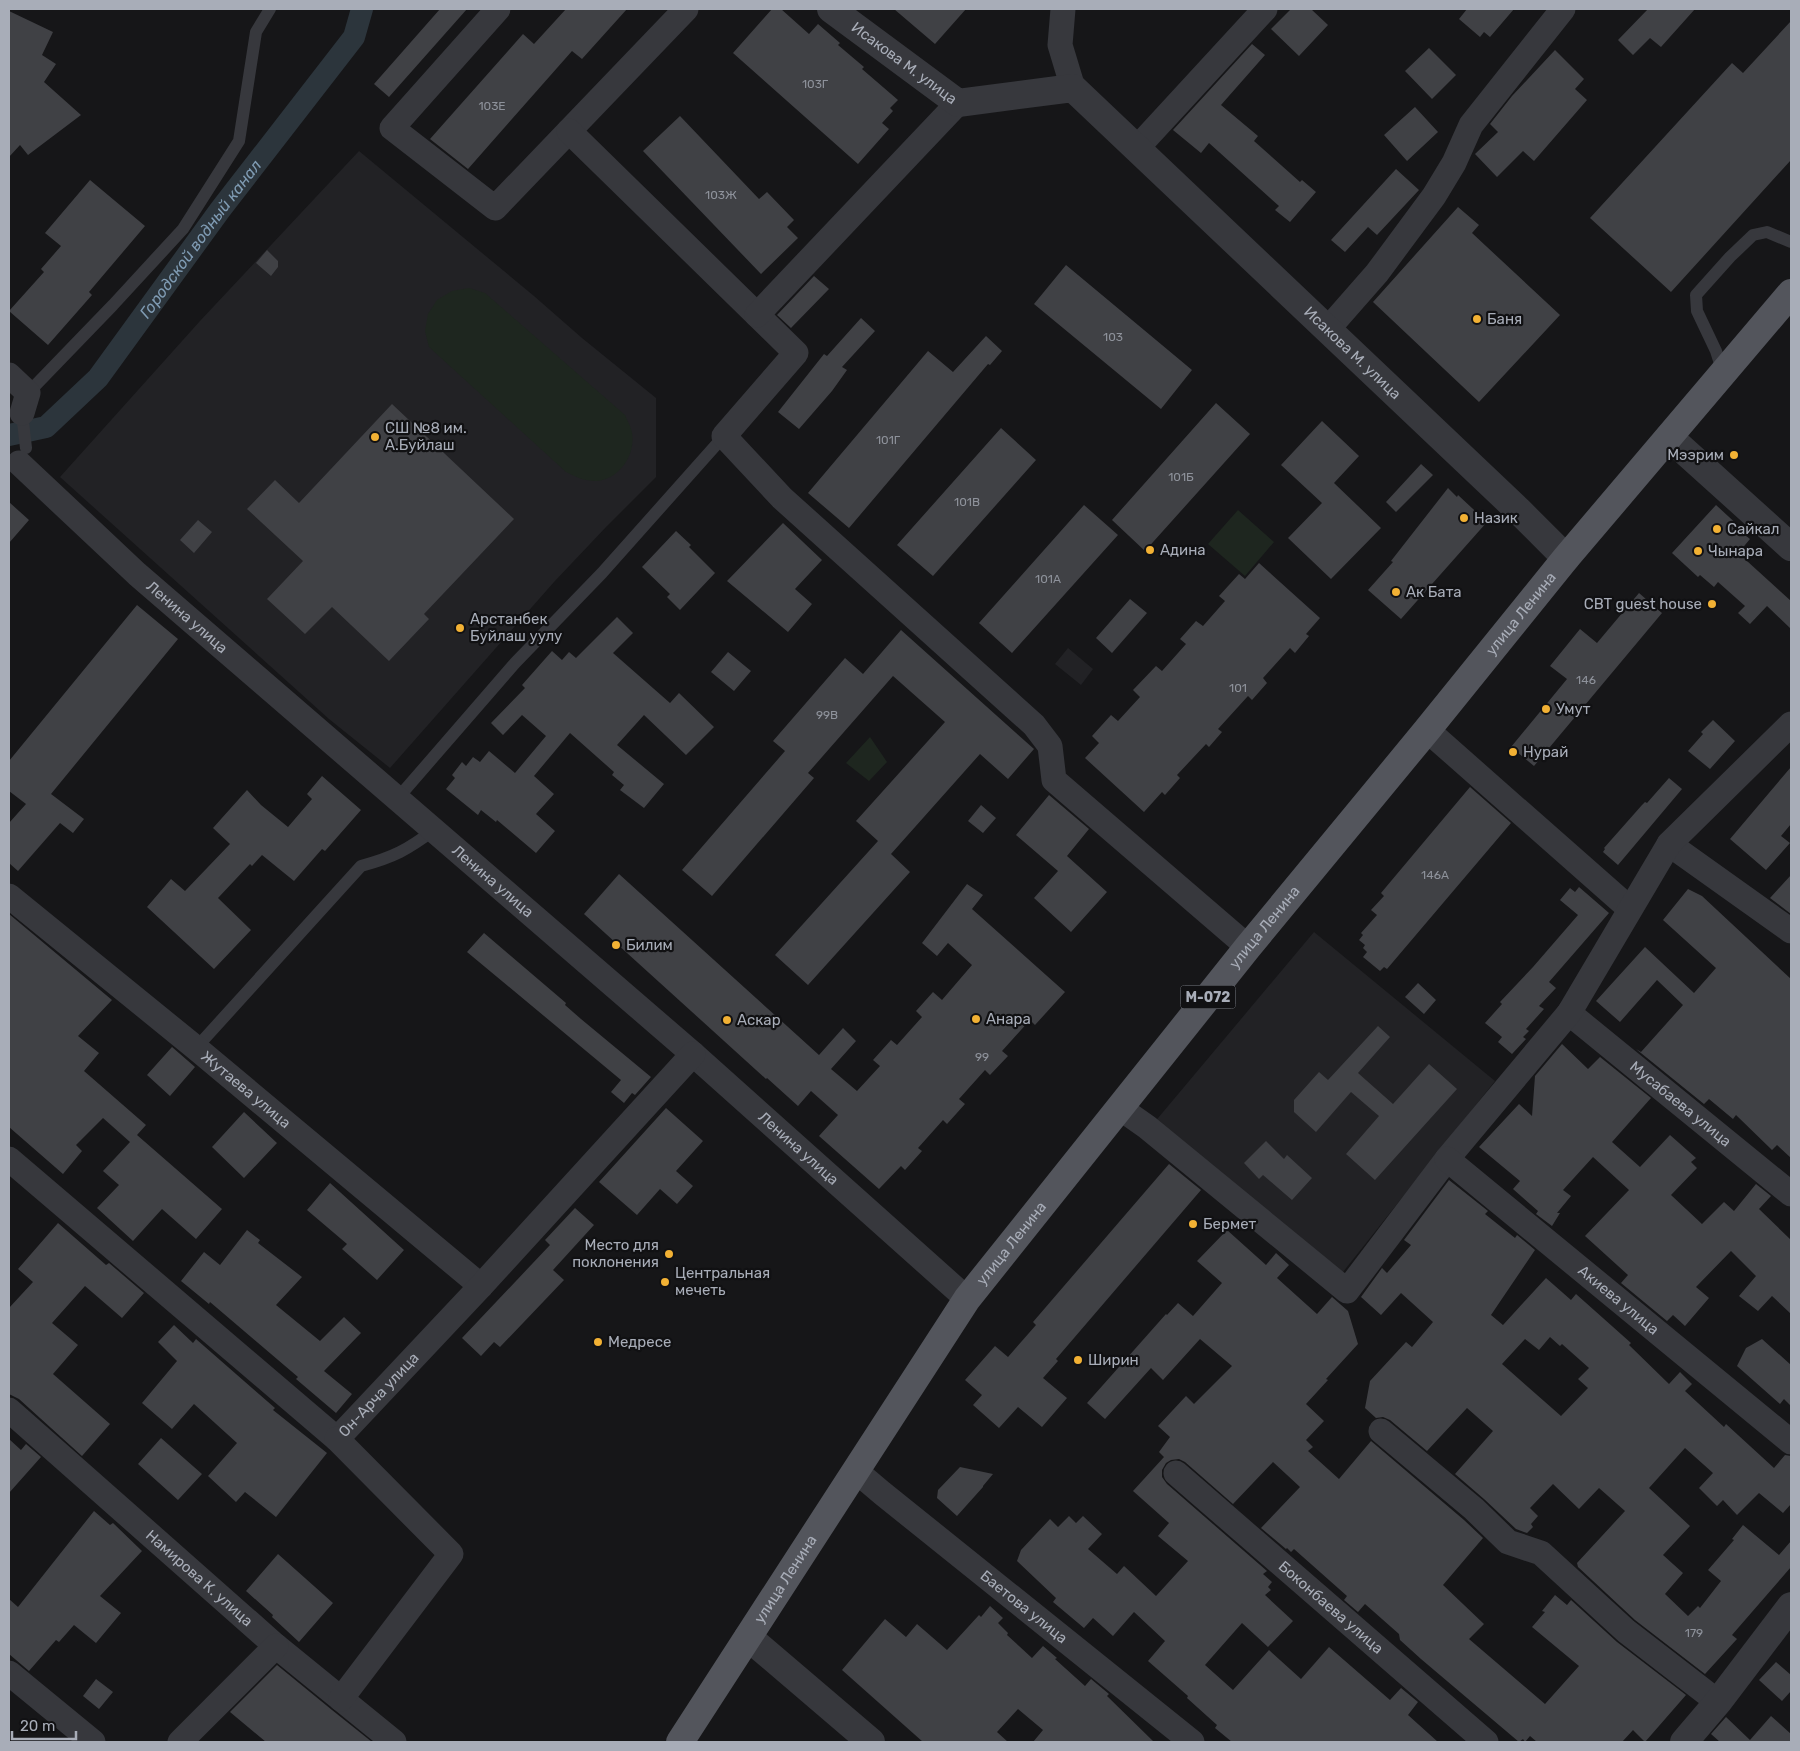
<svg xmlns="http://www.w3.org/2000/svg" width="1800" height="1751" font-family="Rubik,sans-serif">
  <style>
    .built { fill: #222225 }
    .green { fill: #1e261f }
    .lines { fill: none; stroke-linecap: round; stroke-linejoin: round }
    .canal { stroke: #2c353c; stroke-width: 22 }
    .building { fill: #404145; fill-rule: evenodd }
    .service { stroke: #37383d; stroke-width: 12 }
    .minor { stroke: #37383d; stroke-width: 25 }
    .tertiary { stroke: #37383d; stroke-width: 28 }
    .primary { stroke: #53555c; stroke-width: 28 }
    .poi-dot { fill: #f2b134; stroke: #111113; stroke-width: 2 }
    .labels { text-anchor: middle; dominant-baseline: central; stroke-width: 4.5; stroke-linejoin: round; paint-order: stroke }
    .number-label { font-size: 12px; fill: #8e929b }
    .shield { fill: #111113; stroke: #7b7e86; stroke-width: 1 }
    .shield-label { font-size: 14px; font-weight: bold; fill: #a8adb8 }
    .street-label { font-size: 15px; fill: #a8adb8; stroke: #111113 }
    .poi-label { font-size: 15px; fill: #a8adb8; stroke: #111113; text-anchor: start }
    .water-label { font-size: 16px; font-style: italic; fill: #7f9bb3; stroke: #111113 }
  </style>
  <rect width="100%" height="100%" fill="#161618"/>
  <path class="built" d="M359,151L534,296L582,338L656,398V477L607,526L554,582L390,768L329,719L60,477L200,321Z
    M1068,648L1093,669L1081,685L1055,664Z
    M1314,932L1495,1081L1339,1277L1153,1124Z"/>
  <path class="green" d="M469,288L485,293L625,415C627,420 630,425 631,429C638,452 620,480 596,481C584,481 576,477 566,472L429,347L425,331L428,314L437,300L452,291Z
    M1238,510L1274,542L1245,576L1208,544Z
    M870,737L887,762L869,781L846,763Z"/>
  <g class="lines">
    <path class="canal" id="s1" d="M9,435L46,427L98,378L220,210L354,37L362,9"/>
  </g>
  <path class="building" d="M440,9H467L389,97L374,84Z
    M566,9H627L582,59L572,51L468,169L430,139L523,34L534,44Z
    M772,9H781L809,34L818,24L840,43L838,45L864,67L862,69L898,100L890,108L893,111L882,123L889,129L858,164L733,53Z
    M894,9H966L935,44Z
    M1291,9H1311L1328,25L1299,56L1271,29Z
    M1467,9H1514L1490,37L1484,32L1480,37L1459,19Z
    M1648,9H1695L1661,47L1650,38L1633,55L1618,40Z
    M9,11L53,32L42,55L56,64L44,82L81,115L28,155L20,145L9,157Z
    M1791,21V160L1671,292L1590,218L1732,63L1743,73Z
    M1252,44L1265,55L1221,105L1258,136L1254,141L1300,182L1302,180L1316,192L1290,222L1275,210L1279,206L1209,143L1201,153L1173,130Z
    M1429,48L1456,75L1432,99L1405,71Z
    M1555,50L1584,79L1575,89L1587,100L1534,161L1523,151L1497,177L1475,154L1498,132L1490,124L1512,96Z
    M1415,107L1438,132L1407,161L1384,135Z
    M680,116L759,199L767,192L794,220L787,227L798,238L761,274L643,151Z
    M1396,169L1419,190L1377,235L1368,227L1345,252L1331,240Z
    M90,180L145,226L89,292L92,295L48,345L9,311L44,272L41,269L61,246L45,233Z
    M1458,207L1479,225L1472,233L1560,315L1479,402L1373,302Z
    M267,250L278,261V267L271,276L256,263Z
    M1066,265L1192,370L1161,409L1034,304Z
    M814,276L829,289L791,328L777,315Z
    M861,318L875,331L842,367L847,370L832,391L799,429L778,412L824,354L827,356Z
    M986,336L1002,351L990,365L988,364L849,528L808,493L928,351L953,372Z
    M1216,403L1250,434L1145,551L1112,520Z
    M392,404L514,519L424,614L429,619L389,661L332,607L305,634L267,599L303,561L247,509L275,480L299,503Z
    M1322,421L1359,456L1334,483L1381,528L1331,579L1288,538L1322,503L1281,465Z
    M1001,428L1036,460L933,576L897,545Z
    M1421,464L1433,475L1396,512L1386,502Z
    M1448,488L1457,497L1458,495L1487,522L1401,619L1368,590L1393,562L1391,561Z
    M9,502L29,520L9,543Z
    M1084,505L1118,535L1012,653L979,623Z
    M1716,505L1741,528L1739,530L1750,539L1740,551L1749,559L1747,561L1791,601V629L1767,606L1750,624L1738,613L1745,606L1718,582L1714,587L1700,575L1698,577L1672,553Z
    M198,520L212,532L194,553L180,540Z
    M783,523L822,560L795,589L812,604L788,632L727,581Z
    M676,531L691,545L689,547L715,573L680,610L667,597L670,594L642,567Z
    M1259,563L1320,618L1306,634L1309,636L1295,653L1290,648L1263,678L1267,683L1252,700L1248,696L1218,729L1222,732L1209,747L1206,744L1177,775L1180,778L1165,795L1162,792L1144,812L1085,758L1099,743L1092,736L1111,715L1118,721L1140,697L1133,690L1156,666L1162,671L1186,644L1180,639L1196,621L1203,626L1225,601L1219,596L1239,574L1245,579Z
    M1639,593L1662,613L1534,766L1511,747L1567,679L1550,666L1580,629L1597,643Z
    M1130,599L1147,613L1112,653L1096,638Z
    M137,605L178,639L51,794L84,819L73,833L60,823L18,871L9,863V823L26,804L9,791V761Z
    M617,617L633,633L613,653L670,703L679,693L714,727L686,755L644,715L617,745L664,784L644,808L620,790L624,785L612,775L614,772L570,733L534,776L554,794L536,814L555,831L536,853L497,820L496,822L481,810L478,815L446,789L455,778L452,775L462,762L466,766L473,757L480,762L489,751L515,773L546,736L522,715L503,735L491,723L525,688L522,685L552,651L562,660L569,652L576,658Z
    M901,630L1034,749L1008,779L980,754L891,854L910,872L808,985L775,955L878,841L856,821L945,722L893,676L808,773L814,778L712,896L682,870L785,751L773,741L845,658L863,674Z
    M728,652L751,671L734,691L711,672Z
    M1713,720L1735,741L1710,769L1688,751L1703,734L1701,732Z
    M1791,767V824L1781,836L1790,843L1766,870L1730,839Z
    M322,776L361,810L325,851L322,849L294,881L262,855L252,866L250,864L218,898L251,930L214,969L147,907L171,879L185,891L230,844L213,828L247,790L261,805L288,827L312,799L307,794Z
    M1669,778L1682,789L1618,865L1603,852L1605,849L1604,848L1642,805L1645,802L1647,803Z
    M1470,787L1511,823L1387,969L1384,967L1380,971L1363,957L1367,952L1363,948L1365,945L1359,940L1363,935L1361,933L1377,915L1371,910L1384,896L1381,893Z
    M1049,795L1089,829L1067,856L1107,892L1071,932L1034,898L1058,871L1016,835Z
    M981,805L996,818L983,833L968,821Z
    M619,874L819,1055L843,1028L856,1041L831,1069L857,1091L880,1066L873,1060L891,1040L897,1045L922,1017L916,1011L933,992L942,1000L972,965L948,943L937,956L922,943L967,884L983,895L972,909L1065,992L1035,1025L1030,1020L1002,1051L1008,1056L990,1075L985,1070L959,1099L965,1104L947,1124L943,1120L918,1148L922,1151L905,1170L901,1166L879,1189L819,1136L838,1115L811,1091L798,1106L767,1078L766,1079L584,914Z
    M1791,875V914L1770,898Z
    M1579,887L1609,913L1549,982L1556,988L1539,1006L1544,1009L1526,1029L1529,1031L1523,1037L1526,1039L1512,1054L1498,1042L1502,1037L1485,1023L1502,1004L1500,1002L1533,967L1578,915L1560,900L1570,888L1575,892Z
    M1688,889L1702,896L1791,979V1158L1777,1145L1772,1150L1736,1115L1733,1119L1709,1099L1704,1104L1636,1049L1641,1052L1683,1005L1657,980L1620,1022L1596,1001L1645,947L1694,993L1716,968L1663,920Z
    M9,914L112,1000L78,1036L99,1053L84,1071L146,1125L137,1135L222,1209L196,1239L162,1209L133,1241L97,1208L119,1185L103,1171L130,1142L103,1118L76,1145L82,1151L63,1174L9,1127Z
    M484,933L566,1003L565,1005L581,1019L651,1077L635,1095L632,1093L624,1103L611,1092L621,1080L467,952Z
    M1418,983L1436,1000L1424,1014L1405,997Z
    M1378,1026L1390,1037L1358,1073L1393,1104L1429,1064L1457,1089L1375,1180L1346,1154L1379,1116L1351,1092L1316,1132L1294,1112V1100L1319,1072L1328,1080Z
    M1562,1044L1588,1069L1600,1057L1651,1098L1612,1142L1640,1167L1670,1135L1696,1158L1691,1162L1697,1168L1671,1195L1702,1224L1724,1202L1734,1211L1756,1184L1771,1196L1759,1209L1791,1240V1314L1772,1296L1758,1311L1739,1296L1756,1276L1731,1251L1696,1287L1709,1298L1685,1326L1673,1315L1667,1321L1621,1283L1628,1275L1585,1236L1629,1190L1593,1157L1563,1190L1571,1196L1557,1213H1560L1552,1226L1536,1214L1538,1211L1513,1189L1520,1181L1479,1147L1519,1104L1532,1116L1535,1076Z
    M172,1047L195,1067L170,1096L147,1075Z
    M666,1108L703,1141L676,1171L693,1186L677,1204L660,1189L637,1215L599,1182Z
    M244,1112L277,1143L244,1178L212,1147Z
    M1266,1141L1284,1159L1287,1155L1312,1178L1292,1200L1263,1175L1259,1179L1244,1163Z
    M1169,1164L1201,1190L1056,1359L1058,1361L1043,1378L1067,1398L1042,1427L1018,1407L999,1428L973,1405L982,1395L965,1380L995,1346L1008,1357L1036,1325L1033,1322Z
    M1449,1180L1488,1211L1485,1214L1515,1238L1517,1235L1535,1250L1491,1315L1503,1325L1546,1278L1571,1300L1576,1294L1631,1343L1629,1345L1669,1384L1680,1372L1692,1384L1685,1391L1724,1427L1726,1424L1774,1468L1785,1455L1791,1456V1504L1783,1513L1759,1493L1737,1515L1723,1500L1717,1506L1699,1488L1713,1473L1685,1448L1649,1488L1690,1526L1663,1555L1683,1573L1665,1594L1688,1616L1698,1606L1700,1608L1721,1581L1708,1570L1734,1540L1732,1539L1743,1525L1779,1555L1791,1541V1567L1732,1635L1737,1639L1705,1674L1635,1620L1578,1567L1577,1563L1625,1511L1599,1488L1579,1509L1553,1484L1530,1508L1538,1516L1531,1524L1533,1527L1527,1533L1516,1529L1484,1499L1455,1474L1493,1431L1467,1408L1427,1451L1390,1420L1383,1417L1376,1418L1365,1408L1370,1381L1406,1342L1412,1347L1433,1322L1401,1293L1381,1315L1361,1297L1382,1268L1387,1273L1411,1245L1404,1240ZM1550,1337L1560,1346L1562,1344L1589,1368L1578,1379L1588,1388L1561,1416L1502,1364L1525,1339L1539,1350Z
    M330,1183L404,1250L377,1280L342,1249L347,1244L307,1210Z
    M575,1208L594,1225L553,1270L564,1280L500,1347L494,1342L481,1356L462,1338L550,1245L545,1240Z
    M58,1223L106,1265L109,1263L144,1293L122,1318L85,1286L52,1323L78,1345L53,1374L110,1424L82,1456L19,1399L9,1394V1308L33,1282L18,1269Z
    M247,1230L260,1240L258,1243L302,1277L276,1305L320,1341L344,1317L361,1333L324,1371L352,1394L336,1413L296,1379L298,1377L210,1302L209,1304L181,1281L204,1252L220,1265Z
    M1227,1230L1266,1265L1276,1253L1289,1265L1277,1278L1317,1314L1332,1297L1348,1311L1358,1344L1326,1379L1328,1380L1306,1404L1324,1421L1306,1440L1313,1447L1308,1451L1339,1479L1371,1441L1464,1520L1483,1538L1443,1585L1484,1624L1469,1639L1545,1704L1579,1666L1532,1627L1545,1612L1542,1611L1555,1595L1567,1605L1571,1600L1617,1642L1686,1695L1645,1742L1633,1730L1622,1742H1537L1530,1736L1525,1742L1523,1739L1519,1742L1421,1659L1400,1640L1399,1634L1365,1604L1358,1612L1344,1600L1347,1596L1294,1549L1291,1552L1287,1548L1286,1549L1261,1528L1300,1487L1273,1462L1233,1504L1185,1462L1179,1459L1171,1460L1166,1463L1162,1470V1477L1167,1484L1267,1571L1263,1574L1272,1582L1268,1587L1271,1590L1265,1595L1293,1621L1268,1647L1242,1623L1205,1665L1233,1690L1269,1650L1301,1679L1329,1647L1390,1700L1401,1688L1418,1702L1408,1715L1438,1742H1232L1215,1728L1217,1725L1187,1698L1188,1696L1148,1661L1165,1641L1134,1612L1113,1636L1093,1618L1084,1628L1053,1602L1056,1598L1017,1561L1021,1550L1050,1519L1058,1527L1069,1516L1076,1523L1083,1516L1102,1534L1088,1549L1117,1574L1124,1566L1156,1596L1188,1561L1158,1536L1169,1523L1133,1491L1164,1457L1159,1452L1170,1437L1158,1426L1186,1396L1194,1404L1232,1366L1200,1339L1163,1380L1151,1368L1105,1419L1087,1403L1166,1314L1167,1315L1178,1303L1193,1316L1222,1283L1197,1261Z
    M174,1325L193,1343L196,1339L275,1408L273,1410L327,1453L276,1517L245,1492L236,1502L208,1476L237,1443L194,1404L172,1429L142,1403L177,1361L158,1342Z
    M1762,1339L1791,1365V1406L1784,1399L1780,1404L1737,1366L1746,1348Z
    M161,1438L202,1474L178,1500L138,1464Z
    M9,1439L21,1450L26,1444L41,1457L9,1493Z
    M960,1467L993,1474L983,1486V1487L957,1516L937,1498L938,1490Z
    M94,1511L110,1525L113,1523L142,1551L100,1596L121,1613L96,1643L74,1625L59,1642L56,1640L29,1671L9,1654V1599L18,1607Z
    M278,1554L333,1603L299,1642L272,1617L273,1615L246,1591Z
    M990,1606L1003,1618L998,1623L1008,1633L1007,1635L1032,1658L1043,1646L1057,1658L1055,1659L1085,1686L1091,1679L1109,1694L1107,1696L1154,1742H1033L1043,1730L1018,1709L997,1732L1008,1742H923L842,1670L885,1619L906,1637L917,1624L947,1650L979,1615L981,1617Z
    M1776,1662L1791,1675V1691L1782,1701L1759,1680Z
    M277,1665L332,1710L372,1742H266L230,1712Z
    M96,1679L113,1692L99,1709L83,1696Z
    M1771,1716L1791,1734V1742H1720L1711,1734L1726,1717L1750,1740Z"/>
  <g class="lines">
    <path class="service" d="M1723,373L1716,351L1697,311L1696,295L1730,257L1753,235L1767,232L1791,242
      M28,393L113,305L183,229L239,141L256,32L270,9
      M22,413L26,448
      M397,799L515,663L602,573L724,436
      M196,1048L361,866C394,857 407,850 434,830"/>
    <g class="minor">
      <path d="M498,9L392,128L495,208L686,9"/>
      <path d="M1063,9L1060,45L1073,88"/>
      <path d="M569,131L796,353L724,436L782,498L1034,725L1050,746L1054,780L1248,947"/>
      <path d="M1137,148L1265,9"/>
      <path d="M757,315L958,103"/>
      <path d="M1327,330L1377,273L1434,196L1454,163L1471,125L1563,9"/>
      <path d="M9,375L28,393L22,413"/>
      <path id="s2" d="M19,463L137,574L693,1054L967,1299"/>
      <path d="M1427,730L1630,909"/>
      <path d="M1669,844L1791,931"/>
      <path id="s3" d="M9,896L196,1048L481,1286"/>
      <path id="s4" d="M1569,1013L1791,1194"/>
      <path d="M1120,1108L1147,1127L1347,1291L1447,1159L1569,1013L1669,844L1791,724"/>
      <path id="s5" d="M9,1159L337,1439L481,1286L693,1054"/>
      <path id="s6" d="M1447,1159L1791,1442"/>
      <path id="s7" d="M9,1410L276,1646L394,1742"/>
      <path d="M1381,1431L1474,1509L1508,1542L1541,1553L1626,1631L1718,1702"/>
      <path d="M337,1439L451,1554L341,1699"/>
      <path id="s8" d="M856,1471L882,1493L1192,1742"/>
      <path id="s9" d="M1176,1473L1486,1742"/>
      <path d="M9,1673L93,1742"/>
      <path d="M180,1742L276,1646"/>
    </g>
    <g class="tertiary">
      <path id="s10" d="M831,9L958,103L1073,88L1519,511L1566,558"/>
      <path d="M1669,437L1791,547"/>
      <path d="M748,1637L871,1742"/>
      <path d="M1684,1742L1718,1702L1791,1606"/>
    </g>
    <path class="primary" id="s11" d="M680,1742L967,1299L1248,947L1427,730L1566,558L1791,293"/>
  </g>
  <g class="poi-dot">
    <circle cx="1477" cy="319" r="5"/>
    <circle cx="375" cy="437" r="5"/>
    <circle cx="1734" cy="455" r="5"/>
    <circle cx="1464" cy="518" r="5"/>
    <circle cx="1717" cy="529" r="5"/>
    <circle cx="1150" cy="550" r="5"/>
    <circle cx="1698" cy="551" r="5"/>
    <circle cx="1396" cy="592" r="5"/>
    <circle cx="1712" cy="604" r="5"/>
    <circle cx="460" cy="628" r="5"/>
    <circle cx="1546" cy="709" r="5"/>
    <circle cx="1513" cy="752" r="5"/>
    <circle cx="616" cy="945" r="5"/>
    <circle cx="976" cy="1019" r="5"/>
    <circle cx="727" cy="1020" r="5"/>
    <circle cx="1193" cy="1224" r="5"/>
    <circle cx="669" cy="1254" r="5"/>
    <circle cx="665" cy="1282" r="5"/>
    <circle cx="598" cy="1342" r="5"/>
    <circle cx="1078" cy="1360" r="5"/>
  </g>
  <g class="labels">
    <g class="number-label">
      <text x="815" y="84">103Г</text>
      <text x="492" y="106">103Е</text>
      <text x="721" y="195">103Ж</text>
      <text x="1113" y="337">103</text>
      <text x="888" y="440">101Г</text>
      <text x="1181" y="477">101Б</text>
      <text x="967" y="502">101В</text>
      <text x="1048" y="579">101А</text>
      <text x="1586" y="680">146</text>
      <text x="1238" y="688">101</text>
      <text x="827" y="715">99В</text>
      <text x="1435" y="875">146А</text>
      <text x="982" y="1057">99</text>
      <text x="1694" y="1633">179</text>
    </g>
    <rect class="shield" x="1180.5" y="985.5" width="55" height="23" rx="4"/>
    <g class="shield-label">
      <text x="1208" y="997">М-072</text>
    </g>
    <g class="street-label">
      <text stroke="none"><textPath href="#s10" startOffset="91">Исакова М. улица</textPath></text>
      <text stroke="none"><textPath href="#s10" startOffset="659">Исакова М. улица</textPath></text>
      <text stroke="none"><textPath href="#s11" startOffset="1409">улица Ленина</textPath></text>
      <text stroke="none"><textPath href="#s2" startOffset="228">Ленина улица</textPath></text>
      <text stroke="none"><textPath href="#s2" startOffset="632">Ленина улица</textPath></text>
      <text stroke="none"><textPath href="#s11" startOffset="1004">улица Ленина</textPath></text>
      <text stroke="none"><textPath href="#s3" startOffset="306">Жутаева улица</textPath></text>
      <text stroke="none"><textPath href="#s4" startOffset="144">Мусабаева улица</textPath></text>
      <text stroke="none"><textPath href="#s2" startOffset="1038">Ленина улица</textPath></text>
      <text stroke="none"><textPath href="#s11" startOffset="599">улица Ленина</textPath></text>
      <text stroke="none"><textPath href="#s6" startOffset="222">Акиева улица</textPath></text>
      <text stroke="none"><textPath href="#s5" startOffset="492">Он-Арча улица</textPath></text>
      <text stroke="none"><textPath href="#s7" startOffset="254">Намирова К. улица</textPath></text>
      <text stroke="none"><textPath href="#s11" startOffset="194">улица Ленина</textPath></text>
      <text stroke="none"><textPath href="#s8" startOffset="216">Баетова улица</textPath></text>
      <text stroke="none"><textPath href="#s9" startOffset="205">Боконбаева улица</textPath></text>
    </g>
    <g class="poi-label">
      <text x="1487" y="319">Баня</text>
      <text x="385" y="428">СШ №8 им.<tspan x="385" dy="17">А.Буйлаш</tspan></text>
      <text x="1724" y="455" text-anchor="end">Мээрим</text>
      <text x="1474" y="518">Назик</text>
      <text x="1727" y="529">Сайкал</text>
      <text x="1160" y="550">Адина</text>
      <text x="1708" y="551">Чынара</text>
      <text x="1406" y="592">Ак Бата</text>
      <text x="1702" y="604" text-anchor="end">CBT guest house</text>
      <text x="470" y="619">Арстанбек<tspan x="470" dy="17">Буйлаш уулу</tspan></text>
      <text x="1556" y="709">Умут</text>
      <text x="1523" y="752">Нурай</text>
      <text x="626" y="945">Билим</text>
      <text x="986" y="1019">Анара</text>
      <text x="737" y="1020">Аскар</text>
      <text x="1203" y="1224">Бермет</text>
      <text x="659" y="1245" text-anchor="end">Место для<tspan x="659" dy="17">поклонения</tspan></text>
      <text x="675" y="1273">Центральная<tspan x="675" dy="17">мечеть</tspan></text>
      <text x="608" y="1342">Медресе</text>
      <text x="1088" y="1360">Ширин</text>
    </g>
    <g class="water-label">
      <text stroke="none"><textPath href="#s1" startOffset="282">Городской водный канал</textPath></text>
    </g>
  </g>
  <rect width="1800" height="1751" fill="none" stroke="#a8adb8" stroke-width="20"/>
  <path d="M12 1731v8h64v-8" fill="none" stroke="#a8adb8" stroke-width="2.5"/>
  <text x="20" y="1731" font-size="15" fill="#a8adb8" stroke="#111113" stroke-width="4" paint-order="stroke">20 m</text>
</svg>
